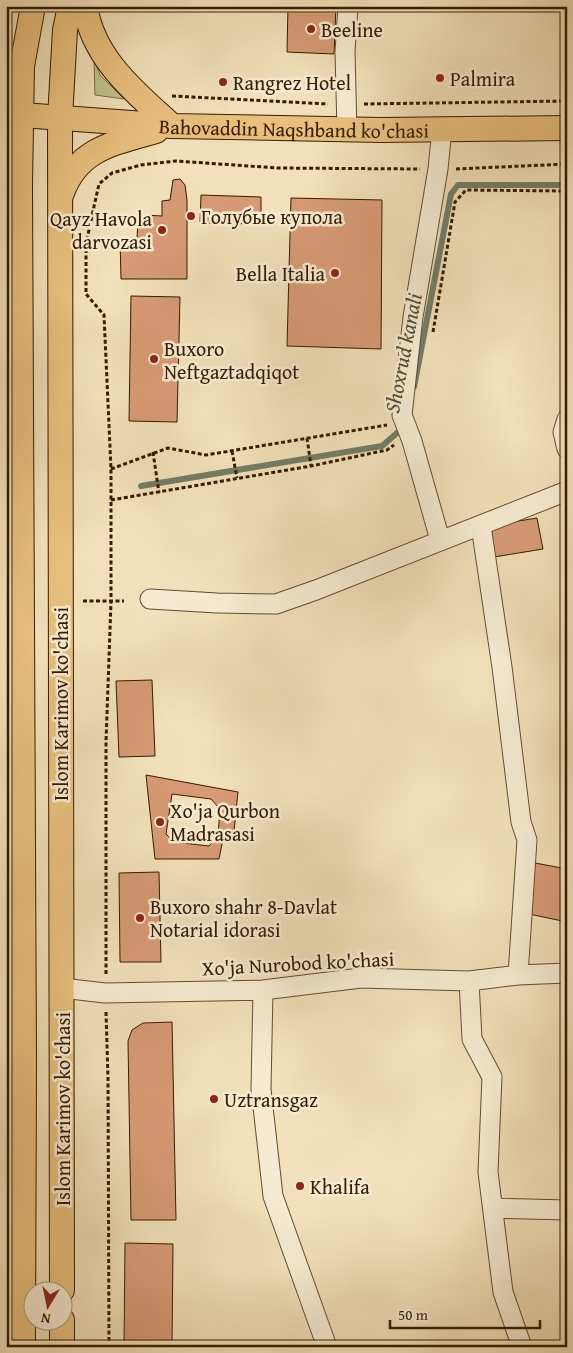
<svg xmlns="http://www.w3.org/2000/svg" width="573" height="1353" font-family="'Gentium Book Plus',serif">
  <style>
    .green { fill: #bfc18b; stroke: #7a6e46 }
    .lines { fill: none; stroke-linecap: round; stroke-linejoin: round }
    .stream { stroke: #727d67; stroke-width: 6 }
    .building { fill: #d79a75; stroke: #341c00; fill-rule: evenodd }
    .minor-casing { stroke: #634d2e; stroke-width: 21 }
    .major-casing { stroke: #341c00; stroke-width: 26 }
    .path { stroke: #341c00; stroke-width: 3; stroke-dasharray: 4 2.5; stroke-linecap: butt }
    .minor { stroke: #f6ebd2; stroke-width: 19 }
    .major { stroke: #e8c07c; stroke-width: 24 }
    .poi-dot { fill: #8f2418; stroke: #f6ebd2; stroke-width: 2 }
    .labels { text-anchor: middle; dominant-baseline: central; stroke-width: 5; stroke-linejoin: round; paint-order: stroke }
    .poi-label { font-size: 20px; fill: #341c00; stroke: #f6ebd2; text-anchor: start }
    .street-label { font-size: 20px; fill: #341c00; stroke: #f6ebd2 }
    .water-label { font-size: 21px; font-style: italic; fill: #534c34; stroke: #f6ebd2 }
  </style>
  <rect width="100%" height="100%" fill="#f1e0b9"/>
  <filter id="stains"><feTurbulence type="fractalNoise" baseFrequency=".004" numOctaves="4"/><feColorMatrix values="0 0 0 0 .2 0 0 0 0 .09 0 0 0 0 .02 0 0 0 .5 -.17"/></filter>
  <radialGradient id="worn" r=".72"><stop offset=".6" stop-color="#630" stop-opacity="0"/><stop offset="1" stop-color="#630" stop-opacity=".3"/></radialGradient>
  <path class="green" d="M94,60L100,75L124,99L95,95Z"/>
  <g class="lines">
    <path class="stream" d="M414,387L451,194L458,185H567
      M141,486L382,446L404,427"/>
  </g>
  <path class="building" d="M288,6H336L334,54L287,52Z
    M180,179L185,185L187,200V279H121L120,239L137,238L138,221L144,215L162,216V201L170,200L173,180Z
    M201,195L261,197V224L200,223Z
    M291,198L382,200L381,349L287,346Z
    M131,296L180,297L177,422L129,421Z
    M537,518L543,549L494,557L488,526Z
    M152,680L155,756L119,757L116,681Z
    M146,775L238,792L233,841L223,839L219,859H155ZM172,794L211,799L220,809L218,836L209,846L174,842L166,834Z
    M535,863L567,869V922L529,914Z
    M159,872L161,962H120L119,873Z
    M172,1022L176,1220H131L128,1041L132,1030L143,1023Z
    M125,1243L173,1244L172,1347H124Z"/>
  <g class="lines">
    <g class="minor-casing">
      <path id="minor" d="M347,130L345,52L348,6
        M567,419L563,432L567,449
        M481,526L502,667L521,822L527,840L518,975
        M440,540L412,441L402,415L413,317L438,169L442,129
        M150,599L217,603L276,604L316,590L567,491
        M469,981L472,1039L492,1077L488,1172L503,1292L522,1347
        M62,988L105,993L263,990L361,978L469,981L518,975L567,973
        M263,990L261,1089L273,1196L327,1347
        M6,1063L24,1062
        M493,1208L567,1210"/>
    </g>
    <g class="major-casing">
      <g id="major">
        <path d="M85,6C93,59 135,92 172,126"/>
        <path id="s1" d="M7,119L22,115L172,126L381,130L567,128"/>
        <path d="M62,193C78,148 115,143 156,131"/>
        <path d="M62,1290L60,118L65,30L70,6"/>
        <path d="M62,1320V1347"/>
        <path d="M23,1347L24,1062L20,185L22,66L33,6"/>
      </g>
    </g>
    <path class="path" d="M172,96L328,104
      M364,104L567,101
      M456,169L567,164
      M433,332L455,202L466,190L567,191
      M307,438L311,466
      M232,451L237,478
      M153,452L159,493
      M111,469L168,448L206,455L387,425
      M111,500L311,466L387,450L394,445
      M83,601H124
      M106,974V742L111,601V469L104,315L86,294V244L93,211L99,184L112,173L141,165L176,161L278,168L420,169
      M106,1012L108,1078L109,1347"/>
    <use href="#minor" class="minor"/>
    <use href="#major" class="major"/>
  </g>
  <g class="poi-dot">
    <circle cx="311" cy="29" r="5"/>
    <circle cx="440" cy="78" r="5"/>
    <circle cx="223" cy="82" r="5"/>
    <circle cx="191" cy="216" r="5"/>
    <circle cx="162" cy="230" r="5"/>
    <circle cx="335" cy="273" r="5"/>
    <circle cx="154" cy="359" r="5"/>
    <circle cx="160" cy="822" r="5"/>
    <circle cx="140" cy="918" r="5"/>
    <circle cx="214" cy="1099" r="5"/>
    <circle cx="300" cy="1186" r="5"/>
  </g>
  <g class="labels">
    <g class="poi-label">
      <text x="321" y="29">Beeline</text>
      <text x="450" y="78">Palmira</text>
      <text x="233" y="82">Rangrez Hotel</text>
      <text x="201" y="216">Голубые купола</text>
      <text x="152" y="218" text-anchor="end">Qayz Havola<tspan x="152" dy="23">darvozasi</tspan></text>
      <text x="325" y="273" text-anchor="end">Bella Italia</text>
      <text x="164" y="348">Buxoro<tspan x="164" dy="23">Neftgaztadqiqot</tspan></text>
      <text x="170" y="810">Xo'ja Qurbon<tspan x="170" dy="23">Madrasasi</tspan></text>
      <text x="150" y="906">Buxoro shahr 8-Davlat<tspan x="150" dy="23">Notarial idorasi</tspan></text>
      <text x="224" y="1099">Uztransgaz</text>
      <text x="310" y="1186">Khalifa</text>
    </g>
    <g class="street-label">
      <text stroke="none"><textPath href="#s1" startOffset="288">Bahovaddin Naqshband ko'chasi</textPath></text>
      <text transform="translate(60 704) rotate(-90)">Islom Karimov ko'chasi</text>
      <text transform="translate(298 963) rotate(-3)">Xo'ja Nurobod ko'chasi</text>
      <text transform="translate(62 1109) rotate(-90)">Islom Karimov ko'chasi</text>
    </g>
    <g class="water-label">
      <text transform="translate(403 353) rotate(-79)">Shoxrud kanali</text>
    </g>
  </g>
  <rect width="573" height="1353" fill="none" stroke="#f1e0b9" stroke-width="25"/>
  <rect x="8" y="8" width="558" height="1338" fill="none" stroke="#341c00" stroke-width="2.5"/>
  <rect x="12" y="12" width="548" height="1328" fill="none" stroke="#341c00"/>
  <g transform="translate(48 1306) rotate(190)"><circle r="24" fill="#f6ebd2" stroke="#a8987e"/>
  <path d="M0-4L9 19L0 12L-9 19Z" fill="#8f2418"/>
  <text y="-8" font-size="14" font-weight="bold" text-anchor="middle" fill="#341c00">N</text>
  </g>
  <path d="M390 1320v8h150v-8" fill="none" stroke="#341c00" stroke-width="2.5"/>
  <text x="398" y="1320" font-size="15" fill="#341c00" stroke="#f6ebd2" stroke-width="4" paint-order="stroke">50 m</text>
  <rect width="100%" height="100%" filter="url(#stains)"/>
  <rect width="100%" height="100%" fill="url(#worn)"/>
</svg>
